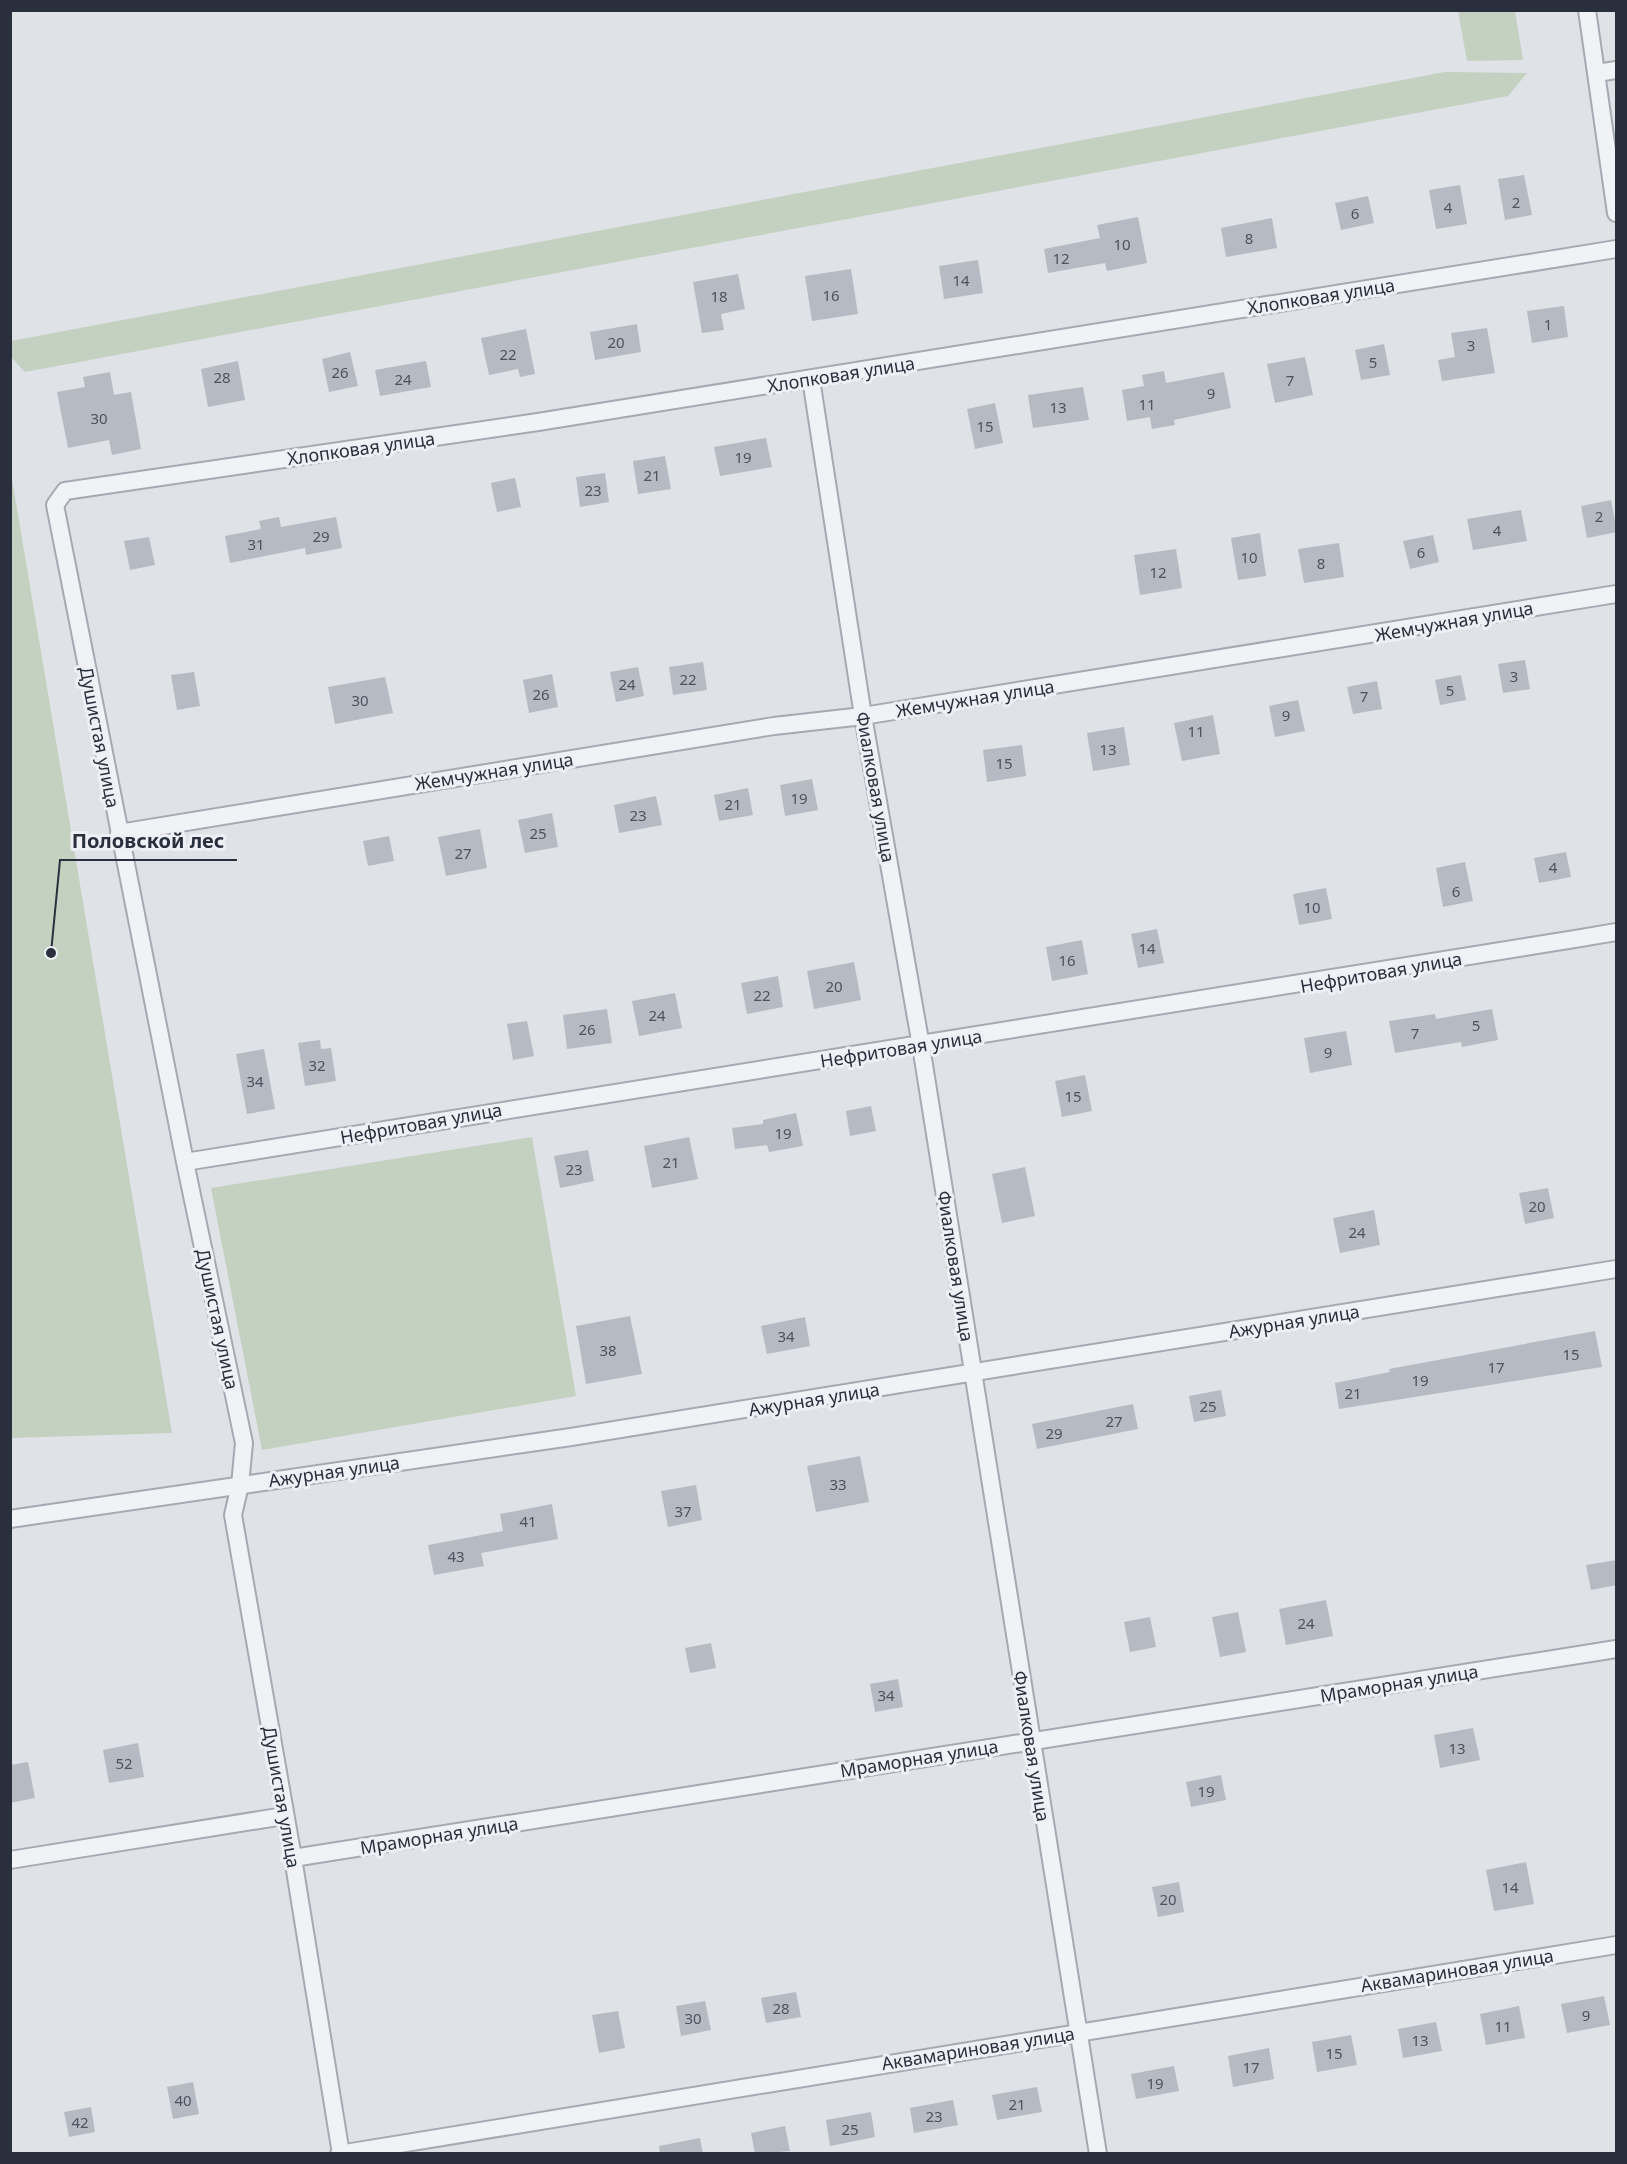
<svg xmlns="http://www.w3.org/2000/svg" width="1627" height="2164" font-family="'Noto Sans',sans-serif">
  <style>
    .green { fill: #c4d0c0 }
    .building { fill: #b6bbc3 }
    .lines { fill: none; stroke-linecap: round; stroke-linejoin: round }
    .minor-casing { stroke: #a5a9b1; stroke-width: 20 }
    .minor { stroke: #f1f2f6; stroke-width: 16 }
    .labels { text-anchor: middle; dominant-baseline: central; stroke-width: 6; stroke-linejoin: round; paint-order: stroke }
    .number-label { font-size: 15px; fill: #4c525e }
    .street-label { font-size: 18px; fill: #292f3d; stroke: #eef0f5 }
    .leader { fill: none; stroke: #292f3d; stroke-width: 2 }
    .callout-dot { fill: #292f3d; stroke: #eef0f5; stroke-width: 2 }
    .callout-label { font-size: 20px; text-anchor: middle; font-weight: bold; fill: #292f3d; stroke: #eef0f5; stroke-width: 6; stroke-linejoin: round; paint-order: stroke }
  </style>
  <rect width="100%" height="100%" fill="#dfe2e7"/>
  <path class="green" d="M1458,11H1515L1523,60L1467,61Z
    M1445,72L1527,73L1508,96L25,372L11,357V341Z
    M11,473L172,1433L11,1438Z
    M532,1137L576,1396L262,1450L211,1188Z"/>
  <path class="building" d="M1524,175L1532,215L1505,220L1498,179Z
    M1460,185L1467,224L1436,229L1429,190Z
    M1368,196L1374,223L1341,230L1335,203Z
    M1138,217L1147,263L1107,271L1105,263L1048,273L1044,249L1100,238L1097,225Z
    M1272,218L1277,248L1226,257L1221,228Z
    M978,260L983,293L944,299L939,266Z
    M851,269L858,314L812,321L805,276Z
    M738,274L745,309L721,314L724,330L702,333L693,282Z
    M1564,306L1568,337L1532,343L1527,311Z
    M637,324L641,352L595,360L590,332Z
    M1487,328L1495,373L1442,381L1438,360L1455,357L1451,333Z
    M526,329L535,374L520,377L518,369L489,375L481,338Z
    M1384,344L1390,375L1361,380L1355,350Z
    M350,352L358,386L329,392L322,359Z
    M1305,357L1313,395L1275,403L1267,364Z
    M238,361L245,400L208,407L201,369Z
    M426,361L431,387L380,396L375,370Z
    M1164,371L1166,383L1224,372L1231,408L1174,420L1175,425L1152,429L1150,417L1127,421L1122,390L1144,386L1142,375Z
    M110,372L114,395L131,392L141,449L112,455L109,440L68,448L57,392L85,387L83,377Z
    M1083,387L1089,420L1033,428L1028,395Z
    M995,403L1003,443L975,449L967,409Z
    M766,438L772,467L720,476L714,447Z
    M665,456L671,489L638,494L633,461Z
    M605,473L609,502L580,507L576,477Z
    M515,478L521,507L497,512L491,483Z
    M1611,500L1617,532L1587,538L1581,506Z
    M1521,510L1527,541L1473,550L1467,519Z
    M279,517L281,527L336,517L342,548L306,555L305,548L230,563L225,536L261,529L259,521Z
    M1260,533L1266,576L1238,580L1231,538Z
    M1433,535L1439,562L1410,569L1403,541Z
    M149,537L155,565L130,570L124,541Z
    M1339,543L1344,577L1304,583L1298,549Z
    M1176,549L1182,588L1140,595L1134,555Z
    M1525,660L1530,689L1503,693L1498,664Z
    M703,662L707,690L673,695L669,667Z
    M638,667L644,696L616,702L610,672Z
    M194,672L200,706L177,710L171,675Z
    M552,674L558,707L529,713L523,680Z
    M1461,675L1466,700L1440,705L1435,680Z
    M385,677L393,713L335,724L328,687Z
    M1377,681L1382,709L1353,714L1347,687Z
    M1298,700L1305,731L1275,737L1269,706Z
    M1213,715L1220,754L1182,761L1174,723Z
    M1124,727L1130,765L1093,771L1087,733Z
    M1022,745L1026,776L987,782L983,750Z
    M812,779L818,810L785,816L780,785Z
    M748,788L753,815L719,821L714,795Z
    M656,796L662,825L619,833L614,805Z
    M552,813L558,847L525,853L518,820Z
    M480,829L487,868L446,876L438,837Z
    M389,836L394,861L368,866L363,841Z
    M1566,852L1571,877L1539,883L1534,858Z
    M1465,862L1473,901L1443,907L1436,868Z
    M1326,888L1332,919L1299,925L1293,894Z
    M1157,929L1164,963L1138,968L1131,934Z
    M1082,940L1088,974L1052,981L1046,947Z
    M854,962L861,1000L814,1009L807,971Z
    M778,976L783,1007L747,1014L741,983Z
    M675,993L682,1028L639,1036L632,1001Z
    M607,1009L612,1043L567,1049L563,1015Z
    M1492,1009L1498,1040L1462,1047L1461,1042L1395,1053L1389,1021L1435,1014L1436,1019Z
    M527,1021L534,1056L513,1060L507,1024Z
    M1346,1031L1352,1065L1310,1073L1304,1038Z
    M320,1040L321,1049L331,1048L336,1081L305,1086L298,1043Z
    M264,1049L275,1109L247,1114L236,1054Z
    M1085,1075L1092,1111L1062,1117L1055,1081Z
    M871,1106L876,1131L850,1136L846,1111Z
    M796,1113L803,1146L769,1152L767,1145L735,1149L732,1128L763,1124V1120Z
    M689,1137L698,1179L652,1188L644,1146Z
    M588,1150L594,1181L560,1188L554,1156Z
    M1025,1167L1035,1216L1002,1223L992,1174Z
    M1548,1188L1554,1218L1525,1224L1519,1193Z
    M1374,1210L1380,1245L1340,1253L1333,1218Z
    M630,1316L642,1374L586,1384L576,1326Z
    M805,1317L810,1346L767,1354L761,1326Z
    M1595,1331L1602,1367L1339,1409L1335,1383L1390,1372L1389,1369Z
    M1221,1390L1226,1416L1194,1422L1189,1396Z
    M1133,1404L1138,1429L1037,1449L1032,1424Z
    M860,1456L869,1502L816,1512L807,1466Z
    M696,1485L702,1520L668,1527L661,1491Z
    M552,1504L558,1539L481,1553L484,1566L434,1575L428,1545L503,1531L500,1514Z
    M1617,1560V1585L1591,1590L1586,1565Z
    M1326,1600L1333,1636L1286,1645L1279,1609Z
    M1238,1612L1246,1652L1220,1657L1212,1617Z
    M1150,1617L1156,1647L1130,1652L1124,1622Z
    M711,1643L716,1668L690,1673L685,1648Z
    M898,1679L903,1707L875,1712L870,1684Z
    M1473,1728L1480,1760L1440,1768L1434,1735Z
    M138,1743L144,1777L109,1783L103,1750Z
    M28,1762L35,1798L10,1803V1765Z
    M1221,1775L1226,1800L1191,1807L1186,1782Z
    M1526,1862L1534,1904L1494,1911L1486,1870Z
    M1179,1882L1184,1912L1158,1917L1152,1887Z
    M796,1992L801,2017L766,2023L761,1998Z
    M1604,1996L1610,2025L1567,2033L1561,2004Z
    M705,2001L711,2030L681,2036L676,2006Z
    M1519,2006L1525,2038L1486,2045L1480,2014Z
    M618,2011L625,2048L599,2053L592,2015Z
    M1436,2022L1442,2051L1403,2058L1398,2029Z
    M1351,2035L1357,2065L1317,2072L1312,2042Z
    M1269,2048L1274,2079L1233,2087L1228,2056Z
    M1174,2066L1179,2091L1136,2099L1131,2074Z
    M193,2082L199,2114L173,2119L167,2087Z
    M1037,2087L1042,2112L997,2120L992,2095Z
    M953,2100L958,2125L914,2133L910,2108Z
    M91,2107L95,2132L69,2137L64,2112Z
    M871,2112L875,2137L830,2146L826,2120Z
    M785,2126L790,2151L755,2154L751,2133Z
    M700,2138L703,2154H660L659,2146Z"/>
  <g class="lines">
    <g class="minor-casing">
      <path id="minor" d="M1587,10L1616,213
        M1597,73L1616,70
        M811,379L863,716L921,1046L1098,2154
        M119,833L774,726L863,716L1616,594
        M185,1162C662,1082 1140,1013 1616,932
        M10,1519L571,1437L1616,1269
        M293,1858L1616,1649
        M10,1860L284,1816
        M339,2154L1616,1945
        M341,2154L293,1858L233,1515L240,1485L244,1443L185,1162L55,505L65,491L538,422L1616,249"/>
    </g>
    <use href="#minor" class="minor"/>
  </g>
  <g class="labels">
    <g class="number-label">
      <text x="1516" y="202">2</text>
      <text x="1448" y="207">4</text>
      <text x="1355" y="213">6</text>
      <text x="1249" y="238">8</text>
      <text x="1122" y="244">10</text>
      <text x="1061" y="258">12</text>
      <text x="961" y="280">14</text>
      <text x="831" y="295">16</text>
      <text x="719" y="296">18</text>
      <text x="1548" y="324">1</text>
      <text x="616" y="342">20</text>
      <text x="1471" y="345">3</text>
      <text x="508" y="354">22</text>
      <text x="1373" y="362">5</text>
      <text x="340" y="372">26</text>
      <text x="222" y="377">28</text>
      <text x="403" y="379">24</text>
      <text x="1290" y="380">7</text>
      <text x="1211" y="393">9</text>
      <text x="1147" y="404">11</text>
      <text x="1058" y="407">13</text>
      <text x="99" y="418">30</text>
      <text x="985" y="426">15</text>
      <text x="743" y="457">19</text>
      <text x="652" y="475">21</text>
      <text x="593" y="490">23</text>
      <text x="1599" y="516">2</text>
      <text x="1497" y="530">4</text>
      <text x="321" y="536">29</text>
      <text x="256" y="544">31</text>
      <text x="1421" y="552">6</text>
      <text x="1249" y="557">10</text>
      <text x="1321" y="563">8</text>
      <text x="1158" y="572">12</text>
      <text x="1514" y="676">3</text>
      <text x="688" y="679">22</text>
      <text x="627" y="684">24</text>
      <text x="1450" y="690">5</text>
      <text x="541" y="694">26</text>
      <text x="1364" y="696">7</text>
      <text x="360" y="700">30</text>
      <text x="1286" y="715">9</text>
      <text x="1196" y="731">11</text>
      <text x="1108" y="749">13</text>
      <text x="1004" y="763">15</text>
      <text x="799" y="798">19</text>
      <text x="733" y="804">21</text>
      <text x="638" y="815">23</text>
      <text x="538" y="833">25</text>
      <text x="463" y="853">27</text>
      <text x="1553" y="867">4</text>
      <text x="1456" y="891">6</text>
      <text x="1312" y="907">10</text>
      <text x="1147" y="948">14</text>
      <text x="1067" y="960">16</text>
      <text x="834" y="986">20</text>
      <text x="762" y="995">22</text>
      <text x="657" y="1015">24</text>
      <text x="1476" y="1025">5</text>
      <text x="587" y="1029">26</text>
      <text x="1415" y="1033">7</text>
      <text x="1328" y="1052">9</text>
      <text x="317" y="1065">32</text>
      <text x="255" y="1081">34</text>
      <text x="1073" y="1096">15</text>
      <text x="783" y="1133">19</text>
      <text x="671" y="1162">21</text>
      <text x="574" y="1169">23</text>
      <text x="1537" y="1206">20</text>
      <text x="1357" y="1232">24</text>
      <text x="786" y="1336">34</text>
      <text x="608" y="1350">38</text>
      <text x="1571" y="1354">15</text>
      <text x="1496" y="1367">17</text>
      <text x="1420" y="1380">19</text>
      <text x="1353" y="1393">21</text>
      <text x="1208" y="1406">25</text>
      <text x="1114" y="1421">27</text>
      <text x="1054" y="1433">29</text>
      <text x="838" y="1484">33</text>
      <text x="683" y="1511">37</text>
      <text x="528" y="1521">41</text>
      <text x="456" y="1556">43</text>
      <text x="1306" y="1623">24</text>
      <text x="886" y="1695">34</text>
      <text x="1457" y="1748">13</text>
      <text x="124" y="1763">52</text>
      <text x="1206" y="1791">19</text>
      <text x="1510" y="1887">14</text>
      <text x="1168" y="1899">20</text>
      <text x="781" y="2008">28</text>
      <text x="1586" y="2015">9</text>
      <text x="693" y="2018">30</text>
      <text x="1503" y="2026">11</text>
      <text x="1420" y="2040">13</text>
      <text x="1334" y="2053">15</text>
      <text x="1251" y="2067">17</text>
      <text x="1155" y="2083">19</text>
      <text x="183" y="2100">40</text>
      <text x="1017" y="2104">21</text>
      <text x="934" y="2116">23</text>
      <text x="80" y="2122">42</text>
      <text x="850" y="2129">25</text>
    </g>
    <g class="street-label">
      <text transform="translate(1321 296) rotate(-9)">Хлопковая улица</text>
      <text transform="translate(841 374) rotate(-9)">Хлопковая улица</text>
      <text transform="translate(361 448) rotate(-8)">Хлопковая улица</text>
      <text transform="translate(1454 621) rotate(-10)">Жемчужная улица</text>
      <text transform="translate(975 698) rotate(-9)">Жемчужная улица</text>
      <text transform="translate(100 737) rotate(79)">Душистая улица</text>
      <text transform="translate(494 771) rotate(-9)">Жемчужная улица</text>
      <text transform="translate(876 787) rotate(80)">Фиалковая улица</text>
      <text transform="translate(1381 972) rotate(-10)">Нефритовая улица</text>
      <text transform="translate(901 1048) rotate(-9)">Нефритовая улица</text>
      <text transform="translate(421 1123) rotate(-10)">Нефритовая улица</text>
      <text transform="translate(956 1266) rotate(81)">Фиалковая улица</text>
      <text transform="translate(218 1319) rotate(78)">Душистая улица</text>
      <text transform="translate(1294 1321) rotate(-9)">Ажурная улица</text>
      <text transform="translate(814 1399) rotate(-9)">Ажурная улица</text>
      <text transform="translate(334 1471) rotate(-8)">Ажурная улица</text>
      <text transform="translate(1399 1683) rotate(-9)">Мраморная улица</text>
      <text transform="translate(1032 1746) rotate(81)">Фиалковая улица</text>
      <text transform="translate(919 1758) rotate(-9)">Мраморная улица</text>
      <text transform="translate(282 1797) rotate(80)">Душистая улица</text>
      <text transform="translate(439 1835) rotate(-9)">Мраморная улица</text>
      <text transform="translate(1457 1970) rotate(-9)">Аквамариновая улица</text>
      <text transform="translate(978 2048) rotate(-9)">Аквамариновая улица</text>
    </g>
  </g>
  <path class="leader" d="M51 953L60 860H237"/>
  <circle class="callout-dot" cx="51" cy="953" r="6"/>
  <g class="callout-label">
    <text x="148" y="848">Половской лес</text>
  </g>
  <rect width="1627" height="2164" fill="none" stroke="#292f3d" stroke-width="24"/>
</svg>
